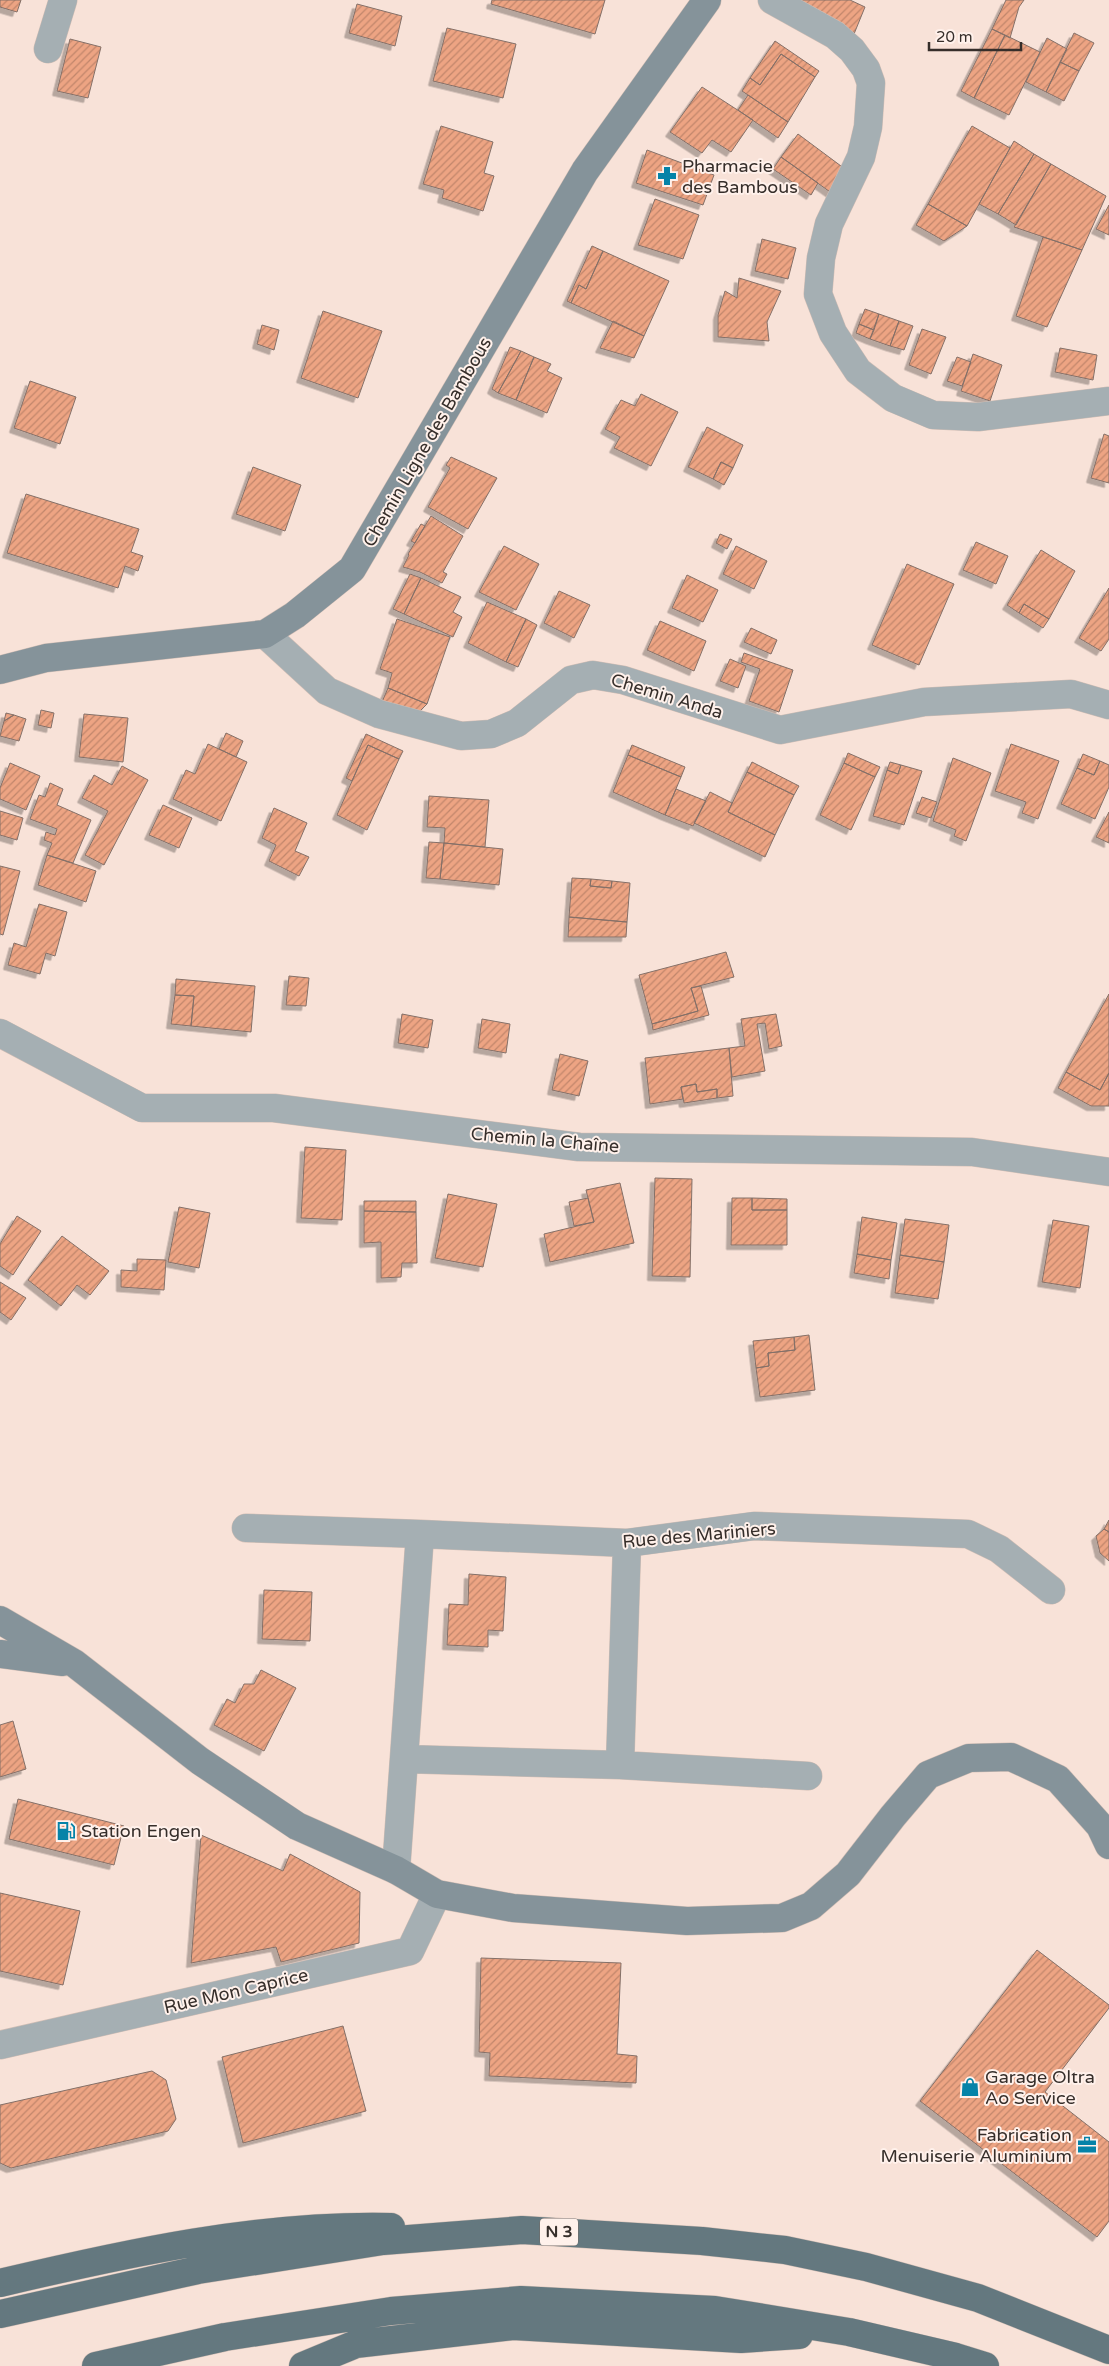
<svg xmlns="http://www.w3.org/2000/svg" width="1109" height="2366" font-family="'Varela Round',sans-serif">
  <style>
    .building { fill: url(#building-hatch); stroke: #847068; filter: url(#shadow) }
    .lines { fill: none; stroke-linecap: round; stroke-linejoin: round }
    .minor-casing { stroke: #d1beb5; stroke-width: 29 }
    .secondary-casing { stroke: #d1beb5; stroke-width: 29 }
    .trunk-casing { stroke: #d1beb5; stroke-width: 29 }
    .minor { stroke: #a5afb3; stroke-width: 28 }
    .secondary { stroke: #85939a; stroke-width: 28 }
    .trunk { stroke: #64787f; stroke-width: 28 }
    .labels { text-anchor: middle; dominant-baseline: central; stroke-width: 4; stroke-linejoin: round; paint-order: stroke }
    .shield { fill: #fff1eb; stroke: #726864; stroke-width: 1 }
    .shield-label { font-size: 16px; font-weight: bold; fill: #362e2a }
    .poi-label { font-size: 18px; fill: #362e2a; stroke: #fff1eb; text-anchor: start }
    .street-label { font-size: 18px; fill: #362e2a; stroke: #fff1eb }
  </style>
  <defs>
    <pattern id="building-hatch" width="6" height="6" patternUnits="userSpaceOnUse" patternTransform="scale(1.25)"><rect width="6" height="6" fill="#eda483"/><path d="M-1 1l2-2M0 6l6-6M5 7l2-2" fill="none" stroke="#c1866b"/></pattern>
    <filter id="shadow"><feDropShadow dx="-4.5" dy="4.5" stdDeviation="0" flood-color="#0004"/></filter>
  </defs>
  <rect width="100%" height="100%" fill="#f8e2d8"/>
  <path class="building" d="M0,0H21L17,12L0,7Z
    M492,0H605L595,34L491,4Z
    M787,0H850L865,7L854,34Z
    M1006,0H1024L1019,7L1010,38L992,29Z
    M357,4L402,16L395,46L349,33Z
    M447,28L516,44L503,98L433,81Z
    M992,29L1005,35L974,98L961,91Z
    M1074,33L1094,43L1079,71L1060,62Z
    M1005,35L1040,52L1009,115L974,98Z
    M1047,38L1067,49L1046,92L1026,82Z
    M70,39L101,47L88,98L57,91Z
    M775,41L819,71L815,77L781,54L760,85L750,78Z
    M781,54L815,77L788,122L742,91L750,78L760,85Z
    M1060,62L1079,71L1064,101L1046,92Z
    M702,87L753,120L731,152L712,140L702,153L670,132Z
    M748,95L788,122L778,138L738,110Z
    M441,126L493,142L484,173L494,176L483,211L442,198L444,190L423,184Z
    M972,126L1010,148L967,226L928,204Z
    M798,134L845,169L833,194L781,157Z
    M1014,141L1034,154L998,214L979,204Z
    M647,150L714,175L703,205L636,183Z
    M1034,154L1051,164L1016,225L998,214Z
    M781,157L818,183L811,195L773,169Z
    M1051,164L1106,196L1082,250L1014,227Z
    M655,199L699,215L683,259L638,245Z
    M928,204L967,226L944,241L916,225Z
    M1109,205V235L1096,229Z
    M1043,237L1082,250L1047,327L1016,316Z
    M762,239L796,248L788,279L755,271Z
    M592,246L603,251L586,289L579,285L571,303L567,301Z
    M603,251L669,281L644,336L571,303L579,285L586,289Z
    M739,278L781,291L767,322L769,341L718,337V315L725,291L737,298Z
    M865,309L879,314L874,330L859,324Z
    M323,311L382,331L358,398L301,378Z
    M879,314L899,321L890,346L870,339Z
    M613,321L644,336L634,358L600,348Z
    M899,321L913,326L904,350L890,346Z
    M859,324L874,330L870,339L856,333Z
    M262,325L279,330L274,350L257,344Z
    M922,329L946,337L931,374L909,365Z
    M510,347L521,351L498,393L492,389Z
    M1060,348L1097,355L1093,380L1055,372Z
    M521,351L534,357L516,400L498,393Z
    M973,354L1002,365L990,401L961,391Z
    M534,357L551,364L547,371L562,378L547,413L516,400Z
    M957,357L971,362L962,386L947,381Z
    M30,381L76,397L60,444L14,428Z
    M641,394L678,412L651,466L614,448L620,437L605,429L621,400L635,406Z
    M707,427L743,445L733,468L721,462L713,479L688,467Z
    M1104,434L1109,436V483L1091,478Z
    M451,457L497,478L468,529L428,507L450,468L446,465Z
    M721,462L733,468L724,485L713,479Z
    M253,467L301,485L285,531L236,514Z
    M26,494L139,529L131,552L143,556L138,571L125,566L118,588L7,553Z
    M431,516L463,536L443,572L447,574L442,583L420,572L403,567L409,555L408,554Z
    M421,524L425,526L415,543L411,541Z
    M720,534L732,539L727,549L716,543Z
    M976,542L1008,556L996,584L963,570Z
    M504,546L539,564L516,610L479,592Z
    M736,546L767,561L754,589L723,574Z
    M1041,550L1075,571L1049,619L1024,604L1019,613L1007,605Z
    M907,564L954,584L919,665L872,645Z
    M410,574L421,578L404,614L393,609Z
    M687,575L718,590L703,622L672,608Z
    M421,578L461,597L453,612L462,617L453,637L404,614Z
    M1109,588V639L1101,651L1079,638Z
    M559,591L590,605L574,638L544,623Z
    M487,602L526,619L506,662L468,643Z
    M1024,604L1049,619L1043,628L1019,613Z
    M397,619L450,637L427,704L388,688L392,673L380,669Z
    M526,619L537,625L518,667L506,662Z
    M660,621L706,641L694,671L647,650Z
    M751,628L777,640L771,654L744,642Z
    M744,653L793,670L779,712L749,701L760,669L741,662Z
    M730,659L746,666L738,688L720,681Z
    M388,688L427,704L415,716L382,702Z
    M41,710L54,713L51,728L38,725Z
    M6,713L14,715L4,721Z
    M84,714L128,718L123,762L79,757Z
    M14,715L26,719L19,741L0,736L4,721Z
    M226,733L243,741L236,757L219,749Z
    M366,734L403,751L399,759L368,745L352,781L346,778Z
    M208,744L247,762L221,821L173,799L186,770L195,774Z
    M1011,744L1059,761L1038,819L1022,813L1026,802L995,791Z
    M368,745L399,759L367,830L337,815Z
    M632,745L685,767L681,777L628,755Z
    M848,753L880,767L875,777L844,763Z
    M1083,754L1100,761L1094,775L1077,768Z
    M628,755L681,777L665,815L613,792Z
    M953,758L991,773L966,841L954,836L956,830L933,821Z
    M1100,761L1109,765V787L1095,819L1061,804L1077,768L1094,775Z
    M752,762L799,786L794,795L747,772Z
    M890,762L901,765L898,774L887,770Z
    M10,763L40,776L26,810L0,799V788Z
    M844,763L875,777L851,830L820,815Z
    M901,765L922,771L904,825L873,816L887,770L898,774Z
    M122,766L148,780L104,865L85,855L108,811L82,798L94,775L112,785Z
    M747,772L794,795L775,835L728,812Z
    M50,783L63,789L57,805L91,820L73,863L47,855L52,843L44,840L46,832L55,835L57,829L30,819L39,795L45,797Z
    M676,789L706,801L693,826L665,815Z
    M710,792L732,803L728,812L775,835L765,857L694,823Z
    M429,796L489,800L485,847L444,843L445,828L427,827Z
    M922,797L937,802L931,818L916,813Z
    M163,805L192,818L179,848L149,835Z
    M274,808L307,823L295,851L309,857L299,876L269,861L276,845L262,838Z
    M0,811L23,818L17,840L0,835Z
    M1109,812V843L1096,837Z
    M429,842L444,843L440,879L426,878Z
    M444,843L503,849L499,885L440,879Z
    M47,855L96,871L86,902L38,885Z
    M0,866L20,871L3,935L0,934Z
    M572,878L591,879L590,886L611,888L612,881L630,883L627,922L569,917Z
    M591,879L612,881L611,888L590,886Z
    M39,904L67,912L55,956L46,953L40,974L8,965L14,943L26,947Z
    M569,917L627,922L626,937H568Z
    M726,952L734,977L691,988L698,1011L652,1024L639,975Z
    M289,976L309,978L306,1006L286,1005Z
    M176,979L255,986L251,1032L191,1026L194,996L175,995Z
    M701,986L709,1015L653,1030L652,1024L698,1011L691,988Z
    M1109,994V1073L1100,1090L1066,1072Z
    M175,995L194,996L191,1026L171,1024Z
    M402,1014L433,1020L428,1048L398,1043Z
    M776,1014L782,1046L769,1049L765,1023L757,1024L765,1071L732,1077L729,1048L745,1046L741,1019Z
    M482,1019L510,1024L506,1053L478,1048Z
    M729,1048L733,1096L717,1098V1089L697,1092L696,1084L681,1087L683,1099L650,1104L645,1058Z
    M560,1054L588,1061L579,1096L552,1090Z
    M1066,1072L1100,1090L1109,1073V1106H1091L1058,1088Z
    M696,1084L697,1092L717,1089V1098L684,1103L681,1087Z
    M305,1147L346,1150L342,1220L301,1218Z
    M655,1178L692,1179L690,1277L652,1276Z
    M620,1183L634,1243L550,1262L544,1234L594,1222L586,1190Z
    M448,1194L497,1204L483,1267L435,1258Z
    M588,1198L594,1222L574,1226L569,1202Z
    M732,1198H752V1210H787V1245H731Z
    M752,1198L787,1199V1210H752Z
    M364,1201H416V1212L364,1211Z
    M179,1207L210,1213L199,1268L168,1262Z
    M364,1211L416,1212L417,1263H402L401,1277L381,1278V1242L364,1243Z
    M17,1216L41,1231L13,1275L0,1266V1244Z
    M862,1217L897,1223L891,1260L857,1254Z
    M905,1219L949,1225L944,1262L900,1255Z
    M1053,1220L1089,1226L1080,1288L1042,1282Z
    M62,1236L109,1271L90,1295L77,1285L61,1306L28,1280Z
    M857,1254L891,1260L889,1279L854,1273Z
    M900,1255L944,1262L938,1299L895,1293Z
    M137,1259L166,1260L164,1290L121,1287V1270L137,1271Z
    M0,1282L26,1298L11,1320L0,1312Z
    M809,1335L815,1390L760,1397L756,1368L769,1366L768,1353L795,1350L794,1337Z
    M794,1337L795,1350L768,1353L769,1366L756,1368L753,1341Z
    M1109,1520V1532L1104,1529Z
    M1104,1529L1109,1532V1561L1100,1553L1096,1536Z
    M469,1574L506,1577L503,1631L488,1630V1647L447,1645L449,1604L468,1605Z
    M264,1590L312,1592L310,1641L262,1639Z
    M261,1670L296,1688L264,1751L214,1725L227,1699L235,1703L244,1684H254Z
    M13,1721L26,1769L0,1777V1725Z
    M18,1799L124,1826L114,1865L9,1839Z
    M201,1835L283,1871L290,1854L360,1892L359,1943L281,1962L276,1947L191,1963Z
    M0,1893L80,1911L63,1985L0,1971Z
    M1037,1950L1109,2005V2008L1045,2092L1109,2142V2221L1097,2237L920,2101Z
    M481,1958L621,1963L617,2054L637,2056L636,2083L489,2076L490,2053L479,2052Z
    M343,2026L366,2111L243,2143L222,2057Z
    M152,2071L166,2080L176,2119L168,2131L11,2168L0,2163V2105Z"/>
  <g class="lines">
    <g class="minor-casing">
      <path id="minor" d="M772,0L835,35L852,50L866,69L871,83L868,127L861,157L829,224L821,258L818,294L833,333L858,371L893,398L933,415L978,417L1109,401
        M48,49L63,0
        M265,634L327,691L379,714L461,736L491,734L517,723L571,680L593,675L623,680L780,730L924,702L1071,694L1109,705
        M0,1033L142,1108H274L579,1147L972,1152L1109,1172
        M246,1528L420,1534
        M404,1759L620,1765L808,1776
        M620,1765L627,1543
        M396,1870L420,1534L627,1543L754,1526L968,1534L999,1549L1051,1590
        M0,2045L410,1951L437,1894"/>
    </g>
    <g class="secondary-casing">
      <path id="secondary" d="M0,670L46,658L265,634L295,615L352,569L585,171L707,0
        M0,1620L74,1663L200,1761L297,1826L396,1870L437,1894L513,1908L687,1921L782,1918L811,1906L848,1874L893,1816L928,1775L969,1758L1011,1757L1058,1779L1100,1826L1109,1845
        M0,1654L63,1662"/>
    </g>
    <g class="trunk-casing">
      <path id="trunk" d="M0,2283C127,2253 259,2224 391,2227
        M0,2314L198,2270L383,2241L522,2230L702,2241L785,2250L866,2267L978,2298L1109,2350
        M96,2366L225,2337L391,2311L521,2300L715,2310L849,2332L956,2357L985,2366
        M303,2366L356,2344L513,2326L741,2339L799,2335"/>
    </g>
    <use href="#minor" class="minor"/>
    <use href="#secondary" class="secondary"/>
    <use href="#trunk" class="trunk"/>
  </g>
  <defs>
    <g id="pharmacy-bare" transform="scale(1.5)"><path d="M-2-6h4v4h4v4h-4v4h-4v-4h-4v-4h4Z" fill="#0583a8" stroke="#fff1eb" stroke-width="2.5" paint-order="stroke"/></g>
    <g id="fuel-bare" transform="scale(1.5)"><path d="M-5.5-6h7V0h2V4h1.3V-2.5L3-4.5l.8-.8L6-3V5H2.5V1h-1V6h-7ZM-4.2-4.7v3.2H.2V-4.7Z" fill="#0583a8" stroke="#fff1eb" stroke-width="2.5" paint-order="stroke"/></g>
    <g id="shop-bare" transform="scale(1.5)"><path d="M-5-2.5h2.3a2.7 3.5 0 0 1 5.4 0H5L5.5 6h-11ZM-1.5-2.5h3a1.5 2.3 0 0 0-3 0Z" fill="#0583a8" stroke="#fff1eb" stroke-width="2.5" paint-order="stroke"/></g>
    <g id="office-bare" transform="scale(1.5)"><path d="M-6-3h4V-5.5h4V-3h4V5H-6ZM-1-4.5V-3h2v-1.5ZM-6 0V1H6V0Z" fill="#0583a8" stroke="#fff1eb" stroke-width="2.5" paint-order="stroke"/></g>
  </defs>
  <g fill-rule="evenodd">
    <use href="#pharmacy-bare" x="667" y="176"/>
    <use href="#fuel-bare" x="66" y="1831"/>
    <use href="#shop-bare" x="970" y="2087"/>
    <use href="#office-bare" x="1087" y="2145"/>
  </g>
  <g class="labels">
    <rect class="shield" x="540" y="2218.5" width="38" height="27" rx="4"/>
    <g class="shield-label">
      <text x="559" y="2232">N 3</text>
    </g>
    <g class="poi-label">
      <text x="682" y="166">Pharmacie<tspan x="682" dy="21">des Bambous</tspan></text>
      <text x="81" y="1831">Station Engen</text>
      <text x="985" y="2077">Garage Oltra<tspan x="985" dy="21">Ao Service</tspan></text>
      <text x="1072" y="2135" text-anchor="end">Fabrication<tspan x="1072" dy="21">Menuiserie Aluminium</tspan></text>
    </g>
    <g class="street-label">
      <text transform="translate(427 442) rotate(-60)">Chemin Ligne des Bambous</text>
      <text transform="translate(667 696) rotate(17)">Chemin Anda</text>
      <text transform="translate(545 1140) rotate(5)">Chemin la Chaîne</text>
      <text transform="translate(699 1535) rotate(-5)">Rue des Mariniers</text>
      <text transform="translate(236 1991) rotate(-13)">Rue Mon Caprice</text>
    </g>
  </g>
  <path d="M929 42v8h92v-8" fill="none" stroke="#362e2a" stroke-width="2.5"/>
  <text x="936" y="42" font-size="15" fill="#362e2a" stroke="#fff1eb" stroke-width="4" paint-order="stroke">20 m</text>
</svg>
